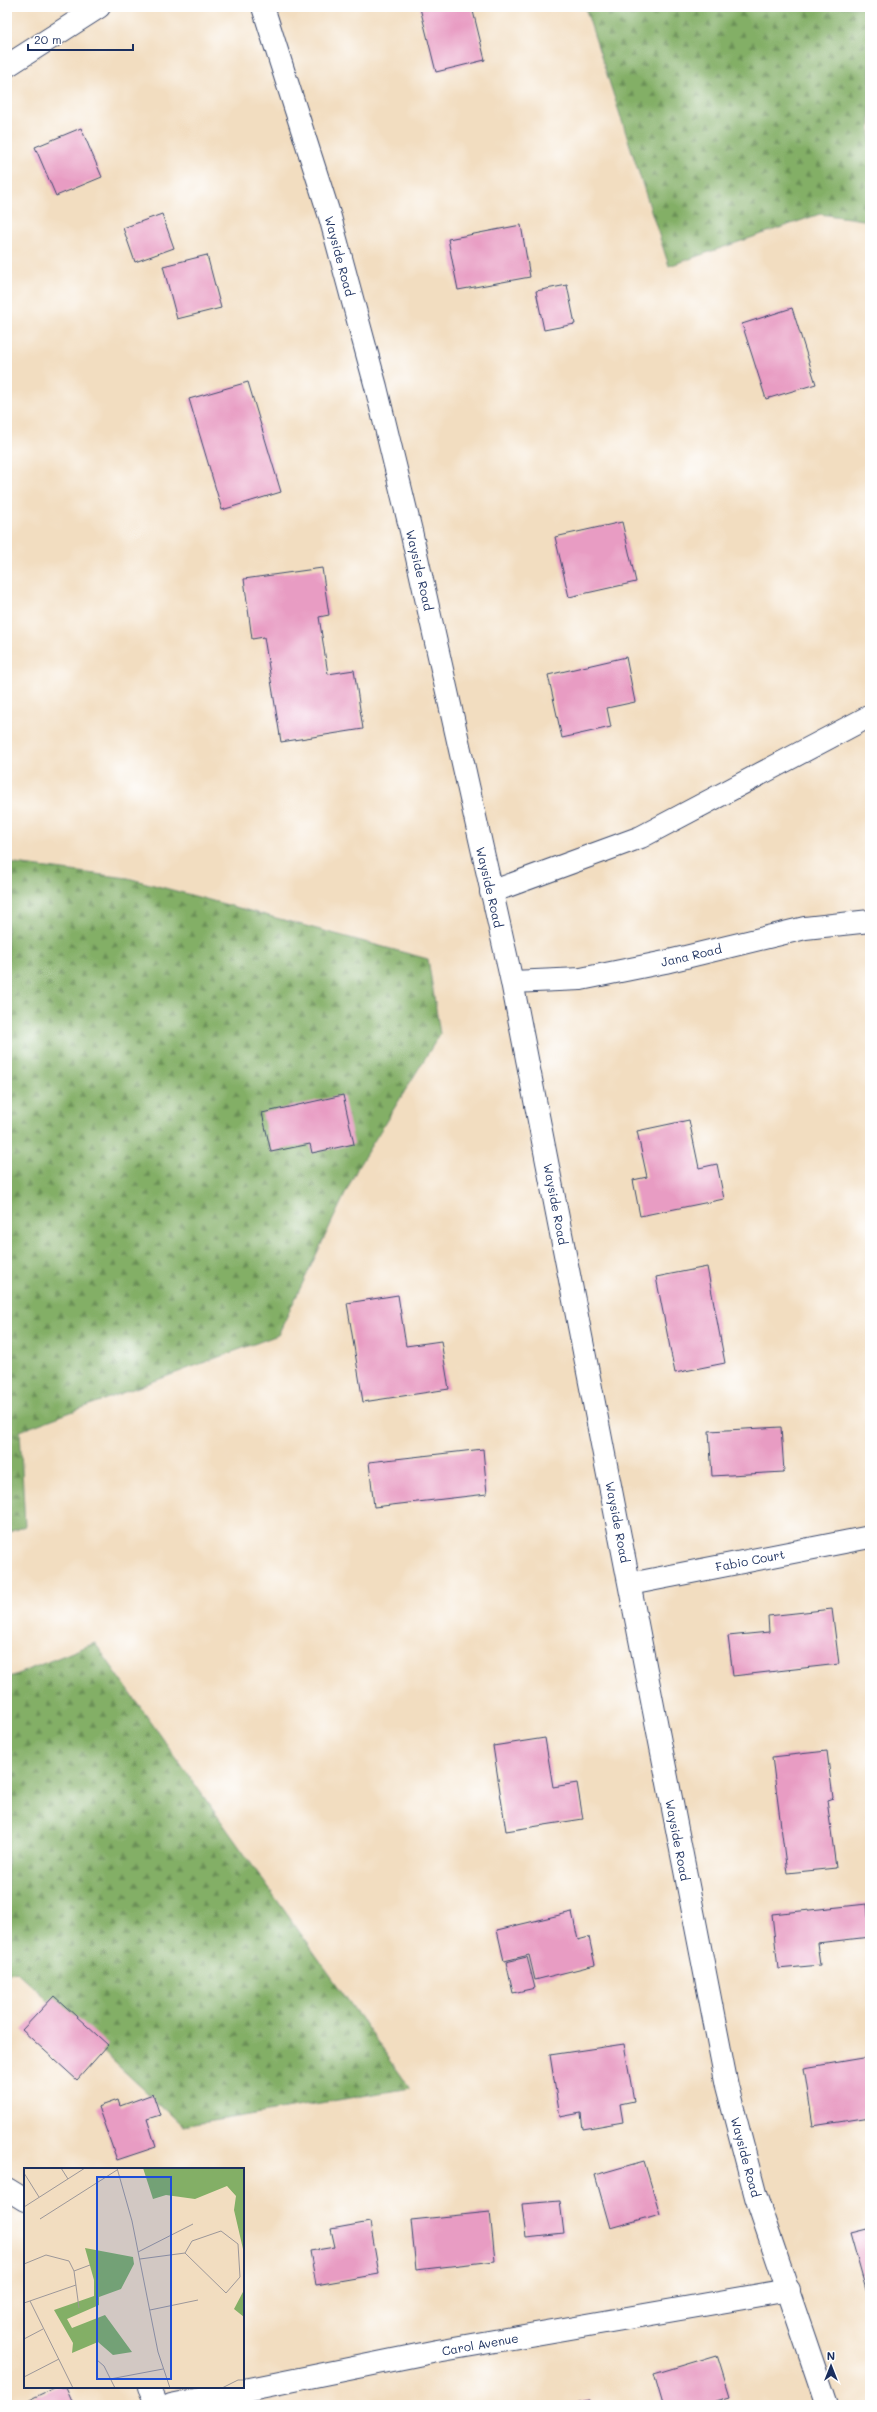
<svg xmlns="http://www.w3.org/2000/svg" width="877" height="2412" font-family="Mali,sans-serif">
  <style>
    .forest { fill: url(#forest-firs); stroke: #4f6f62 }
    .building { fill: #e89cc3 }
    .lines { fill: none; stroke-linecap: round; stroke-linejoin: round }
    .street-casing { stroke: #3b496d; stroke-width: 24 }
    .secondary-casing { stroke: #3b496d; stroke-width: 24 }
    .street { stroke: #fff; stroke-width: 22 }
    .secondary { stroke: #fff; stroke-width: 22 }
    .labels { text-anchor: middle; dominant-baseline: central; stroke-width: 3; stroke-linejoin: round; paint-order: stroke }
    .street-label { font-size: 12px; fill: #1b2f5e; stroke: #fff }
    .inset-road { fill: none; stroke: #9c9799; stroke-width: 1 }
    .view { fill: #1d4ed8; fill-opacity: 0.15; stroke: #1d4ed8; stroke-width: 2 }
    .inset-edge { fill: none; stroke: #1b2f5e; stroke-width: 2 }
  </style>
  <defs>
    <pattern id="forest-firs" width="22" height="20" patternUnits="userSpaceOnUse"><rect width="22" height="20" fill="#83af66"/><path d="M5 1l3.5 6h-7zM16 11l3.5 6h-7z" fill="#6a8f57"/></pattern>
  </defs>
  <rect width="100%" height="100%" fill="#fff"/>
  <filter id="ink" filterUnits="userSpaceOnUse"><feTurbulence type="fractalNoise" baseFrequency=".025" numOctaves="2"/><feDisplacementMap in="SourceGraphic" scale="8" xChannelSelector="R" yChannelSelector="G"/><feConvolveMatrix kernelMatrix="1 2 1 2 8 2 1 2 1" color-interpolation-filters="sRGB"/></filter>
  <filter id="wash" filterUnits="userSpaceOnUse"><feTurbulence type="fractalNoise" baseFrequency=".012" numOctaves="4" result="noise"/><feDisplacementMap in="SourceGraphic" scale="16" xChannelSelector="R" yChannelSelector="G"/><feGaussianBlur stdDeviation="0.9" result="paint"/><feColorMatrix in="noise" values="0 0 0 0 0 0 0 0 0 0 0 0 0 0 0 0 0 1.4 0 .05"/><feComposite in="paint" operator="in"/></filter>
  <g filter="url(#wash)">
    <rect width="100%" height="100%" fill="#f2ddc0"/>
    <path class="forest" d="M585,7H870V221L820,214L669,266Z
      M7,863L128,878L428,959L440,1034L358,1167L278,1335L20,1431L25,1526L7,1533Z
      M95,1643L410,2088L183,2126L16,1971L7,1974V1678Z"/>
    <g id="blocks">
      <path class="building" d="M425,7H472L485,60L436,72L420,8Z
        M81,128L102,177L56,196L35,147Z
        M162,214L174,248L135,262L123,228Z
        M521,225L530,277L458,290L448,239Z
        M207,255L221,308L177,319L163,266Z
        M567,285L575,324L544,330L536,291Z
        M792,308L816,384L766,399L742,324Z
        M248,382L281,492L222,510L189,399Z
        M622,522L636,582L569,597L555,537Z
        M322,568L329,615L319,617L328,674L354,670L363,729L281,742L264,637L252,639L244,579Z
        M626,657L635,702L607,708L611,727L562,738L548,675Z
        M343,1095L354,1144L312,1153L310,1144L271,1152L262,1113Z
        M689,1120L699,1168L717,1164L724,1199L640,1216L633,1180L647,1177L637,1131Z
        M707,1267L725,1363L675,1373L656,1277Z
        M398,1295L406,1346L441,1341L449,1389L363,1402L347,1303Z
        M781,1427L784,1472L712,1476L709,1431Z
        M483,1449L487,1494L374,1507L369,1462Z
        M832,1609L839,1664L733,1676L728,1636L769,1632L768,1616Z
        M545,1738L553,1787L577,1783L583,1819L506,1831L493,1746Z
        M827,1751L833,1798L827,1800L836,1868L787,1873L772,1757Z
        M867,1904L870,1937L817,1943L820,1965L778,1969L772,1914Z
        M572,1912L578,1940L589,1937L595,1965L535,1980L529,1955L504,1961L497,1930Z
        M527,1957L535,1988L513,1993L506,1962Z
        M54,1996L108,2045L77,2080L22,2030Z
        M624,2044L634,2101L620,2104L623,2122L583,2129L581,2113L560,2117L550,2055Z
        M869,2057L870,2117L813,2126L804,2068Z
        M153,2094L160,2115L147,2119L156,2147L117,2160L98,2107L118,2100L120,2106Z
        M644,2161L660,2214L610,2228L595,2175Z
        M560,2201L564,2234L526,2238L522,2204Z
        M490,2212L495,2261L416,2270L411,2220Z
        M370,2222L379,2274L316,2285L310,2251L335,2247L331,2229Z
        M870,2228V2297H868L850,2233Z
        M717,2355L730,2397L702,2405H663L654,2374Z
        M56,2387H66L74,2405H18Z
        M590,2400L591,2405H570V2404Z"/>
    </g>
  </g>
  <g filter="url(#ink)">
    <use href="#blocks" fill-opacity="0" stroke="#3b496d" stroke-width="1"/>
    <g class="lines">
      <g class="street-casing">
        <path id="street" d="M7,66L99,7
          M491,892L641,837L870,716
          M512,982L581,979L665,962L805,928L870,921
          M630,1584L870,1537
          M7,2189L25,2200
          M149,2387L157,2405
          M171,2405L437,2351L789,2290"/>
      </g>
      <g class="secondary-casing">
        <path id="secondary" d="M263,7L330,217L376,387L411,531L512,982L727,2086L756,2197L827,2405"/>
      </g>
      <use href="#street" class="street"/>
      <use href="#secondary" class="secondary"/>
    </g>
  </g>
  <g class="labels">
    <g class="street-label">
      <text transform="translate(340 256) rotate(75)">Wayside Road</text>
      <text transform="translate(420 570) rotate(77)">Wayside Road</text>
      <text transform="translate(490 887) rotate(77)">Wayside Road</text>
      <text transform="translate(691 955) rotate(-13)">Jana Road</text>
      <text transform="translate(556 1204) rotate(79)">Wayside Road</text>
      <text transform="translate(618 1522) rotate(79)">Wayside Road</text>
      <text transform="translate(750 1560) rotate(-11)">Fabio Court</text>
      <text transform="translate(678 1840) rotate(79)">Wayside Road</text>
      <text transform="translate(746 2157) rotate(75)">Wayside Road</text>
      <text transform="translate(480 2344) rotate(-10)">Carol Avenue</text>
    </g>
  </g>
  <g transform="translate(24 2168)">
    <rect width="220" height="220" fill="#f2ddc0"/>
    <path d="M119,0H220V121L219,81L210,42L212,28L203,18L171,31L142,27L129,31ZM61,80L109,89L110,96L97,121L75,129V137L43,151L48,160L81,147L108,184L89,187L74,174L48,185L49,175L30,142L70,128V112ZM220,122V149L210,141Z" fill="#83af66"/>
    <path class="inset-road" d="M37,0L44,11M93,0L108,53L134,184L146,220M0,5L15,29M0,39L61,0M16,51L93,2M197,63L214,76L216,109L202,125L161,85L168,73ZM114,84L169,56M116,91L161,85M0,96L22,87L45,93L50,103L55,140M50,103L66,97M6,133L49,220M0,135L52,117M126,142L174,132M0,171L19,161M73,192L80,198L91,220M0,209L35,191M86,211L139,201M198,220L214,212H220"/>
    <path class="view" d="M73,9H147V211H73Z"/>
    <rect width="220" height="220" class="inset-edge"/>
  </g>
  <rect width="877" height="2412" fill="none" stroke="#fff" stroke-width="24"/>
  <g transform="translate(831 2366)" stroke="#ffffff" stroke-width="3" paint-order="stroke">
  <path d="M0-3L7 15L0 10L-7 15Z" fill="#1b2f5e"/>
  <text y="-6" font-size="11" font-weight="bold" text-anchor="middle" fill="#1b2f5e">N</text>
  </g>
  <path d="M28 44v6h105v-6" fill="none" stroke="#1b2f5e" stroke-width="2"/>
  <text x="34" y="44" font-size="12" fill="#1b2f5e" stroke="#ffffff" stroke-width="3" paint-order="stroke">20 m</text>
</svg>
